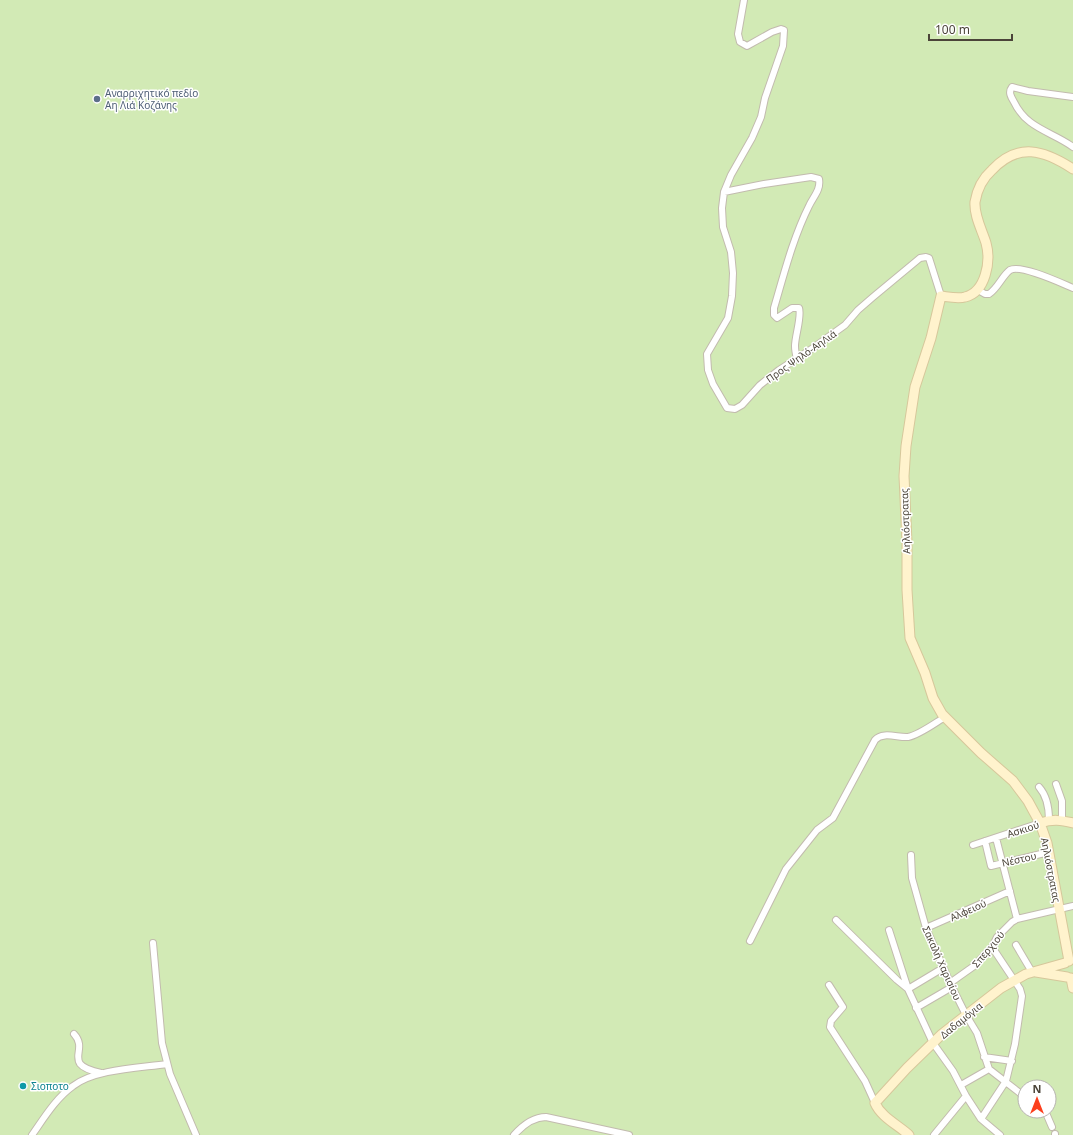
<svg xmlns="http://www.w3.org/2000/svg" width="1073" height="1135" font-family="'Noto Sans',sans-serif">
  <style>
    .green { fill: #d2eab5; fill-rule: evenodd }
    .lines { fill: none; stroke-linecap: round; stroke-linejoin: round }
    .street-casing { stroke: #c2bbae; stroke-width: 8 }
    .secondary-casing { stroke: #d6c79b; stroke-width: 11 }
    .street { stroke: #fff; stroke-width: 6 }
    .secondary { stroke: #fff3cd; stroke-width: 9 }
    .service-dot { fill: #5c6f8a; stroke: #fff; stroke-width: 1.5 }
    .culture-dot { fill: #0f9aa8; stroke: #fff; stroke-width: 1.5 }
    .labels { text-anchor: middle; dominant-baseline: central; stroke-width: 3; stroke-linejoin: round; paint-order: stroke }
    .service-label { font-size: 10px; fill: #4e5e75; stroke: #fff; text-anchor: start }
    .street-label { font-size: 10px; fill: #4b4439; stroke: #fff }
    .culture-label { font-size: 10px; fill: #0d838f; stroke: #fff; text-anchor: start }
  </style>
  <rect width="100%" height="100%" fill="#f6f3ec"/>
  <path class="green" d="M0,0H1073V1135H0ZM1025,1087H1049V1111H1025Z"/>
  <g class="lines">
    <g class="street-casing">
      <path id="street" d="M744,0L738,34L740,42L747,46L772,32L781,29L784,30L783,46L765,98L761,117L752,138L731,175L724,192L722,208L723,227L731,252L733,273L732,296L728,318L707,354L708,370L713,384L727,408L735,409L742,405L760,385L779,370L813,348L845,325L858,310L873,297L920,258L926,257L929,258L941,296
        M1073,97L1028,91L1012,87C1008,92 1011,97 1014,102C1027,129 1051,131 1073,147
        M724,192L764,184L811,177L819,179C821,190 813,197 809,206C793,238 784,274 774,308V315L777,318L792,308H799C802,316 795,336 795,346C795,350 796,355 797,359
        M978,290L985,294H989C998,288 1002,276 1010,270C1021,264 1061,283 1073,288
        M1056,784L1062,801V820
        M1039,787C1047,796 1049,808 1049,820
        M996,838L1017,919
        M985,841L991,866L1049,852
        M973,845L1040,823
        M911,855L912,878L926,928L952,987L966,1015L977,1033L989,1069L1025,1097
        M836,920L897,980L908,989L943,968
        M926,928L1010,891
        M889,930L908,989L933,1043L953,1071L966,1096L981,1119L1000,1135
        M750,941L786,869L817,830L833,818L875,740C883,731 898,738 908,737C919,735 935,723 945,717
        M153,943L162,1043L170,1074L196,1135
        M1016,945L1032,972
        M950,983L974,966L992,947L997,937L1012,922L1017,919L1073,906
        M829,985L843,1007L831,1021L830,1027L865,1081L875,1103
        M916,1008L952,987
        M74,1034C90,1051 60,1064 101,1073
        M984,1057L1012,1061
        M961,1085L989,1069
        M1043,1111L1046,1113L1052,1127
        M981,1119L1006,1081L1015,1044L1022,996L1020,989L992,947
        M1055,1134V1135
        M32,1135C44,1118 56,1098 73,1086C95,1069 140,1068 167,1064
        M514,1135C522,1126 534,1117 546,1117L629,1135
        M934,1135L966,1096"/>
    </g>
    <g class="secondary-casing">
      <path id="secondary" d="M1040,823C1053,819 1061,820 1073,823
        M1069,961L1047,843L1040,823L1028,801L1013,781L981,753L942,714L933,698L925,673L910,638L907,590V542L904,476L906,446L915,387L931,338L941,296C949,297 958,299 965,297C986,292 991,261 986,243C982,230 974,216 975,202C977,190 983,178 992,170C1018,142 1044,150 1073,169
        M1036,972L1067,977
        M1071,978L1073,988
        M909,1135C898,1125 881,1117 875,1103L907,1068L942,1034L1001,988L1026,974L1065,963"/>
    </g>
    <use href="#street" class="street"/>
    <use href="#secondary" class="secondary"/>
  </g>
  <circle class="service-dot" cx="97" cy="99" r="4"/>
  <circle class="culture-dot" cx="23" cy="1086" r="4"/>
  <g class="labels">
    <g class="service-label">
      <text x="105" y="93">Αναρριχητικό πεδίο<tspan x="105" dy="12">Αη Λιά Κοζάνης</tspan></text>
    </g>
    <g class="street-label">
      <text transform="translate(801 356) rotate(-35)">Προς Ψηλό-ΑηΛιά</text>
      <text transform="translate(905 521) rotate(-92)">Αηλιόστρατας</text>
      <text transform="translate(1023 829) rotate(-18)">Ασκιού</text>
      <text transform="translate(1019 859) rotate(-13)">Νέστου</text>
      <text transform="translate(1051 870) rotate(79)">Αηλιόστρατας</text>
      <text transform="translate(968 910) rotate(-24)">Αλφειού</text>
      <text transform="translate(988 949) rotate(-50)">Σπερχιού</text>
      <text transform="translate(942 963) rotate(66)">Σακαλή Χαρισίου</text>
      <text transform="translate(961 1020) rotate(-39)">Δαδαμόγια</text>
    </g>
    <g class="culture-label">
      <text x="31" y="1086">Σιοποτο</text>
    </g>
  </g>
  <g transform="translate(1037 1099)"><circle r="19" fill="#ffffff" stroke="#b7b4b0"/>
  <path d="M0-3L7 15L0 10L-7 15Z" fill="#fc3f1d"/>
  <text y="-6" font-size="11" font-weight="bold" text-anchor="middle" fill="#4b4439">N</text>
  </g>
  <path d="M929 34v6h83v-6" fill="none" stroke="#4b4439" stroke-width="2"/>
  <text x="935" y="34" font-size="12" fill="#4b4439" stroke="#ffffff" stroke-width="3" paint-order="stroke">100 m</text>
</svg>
